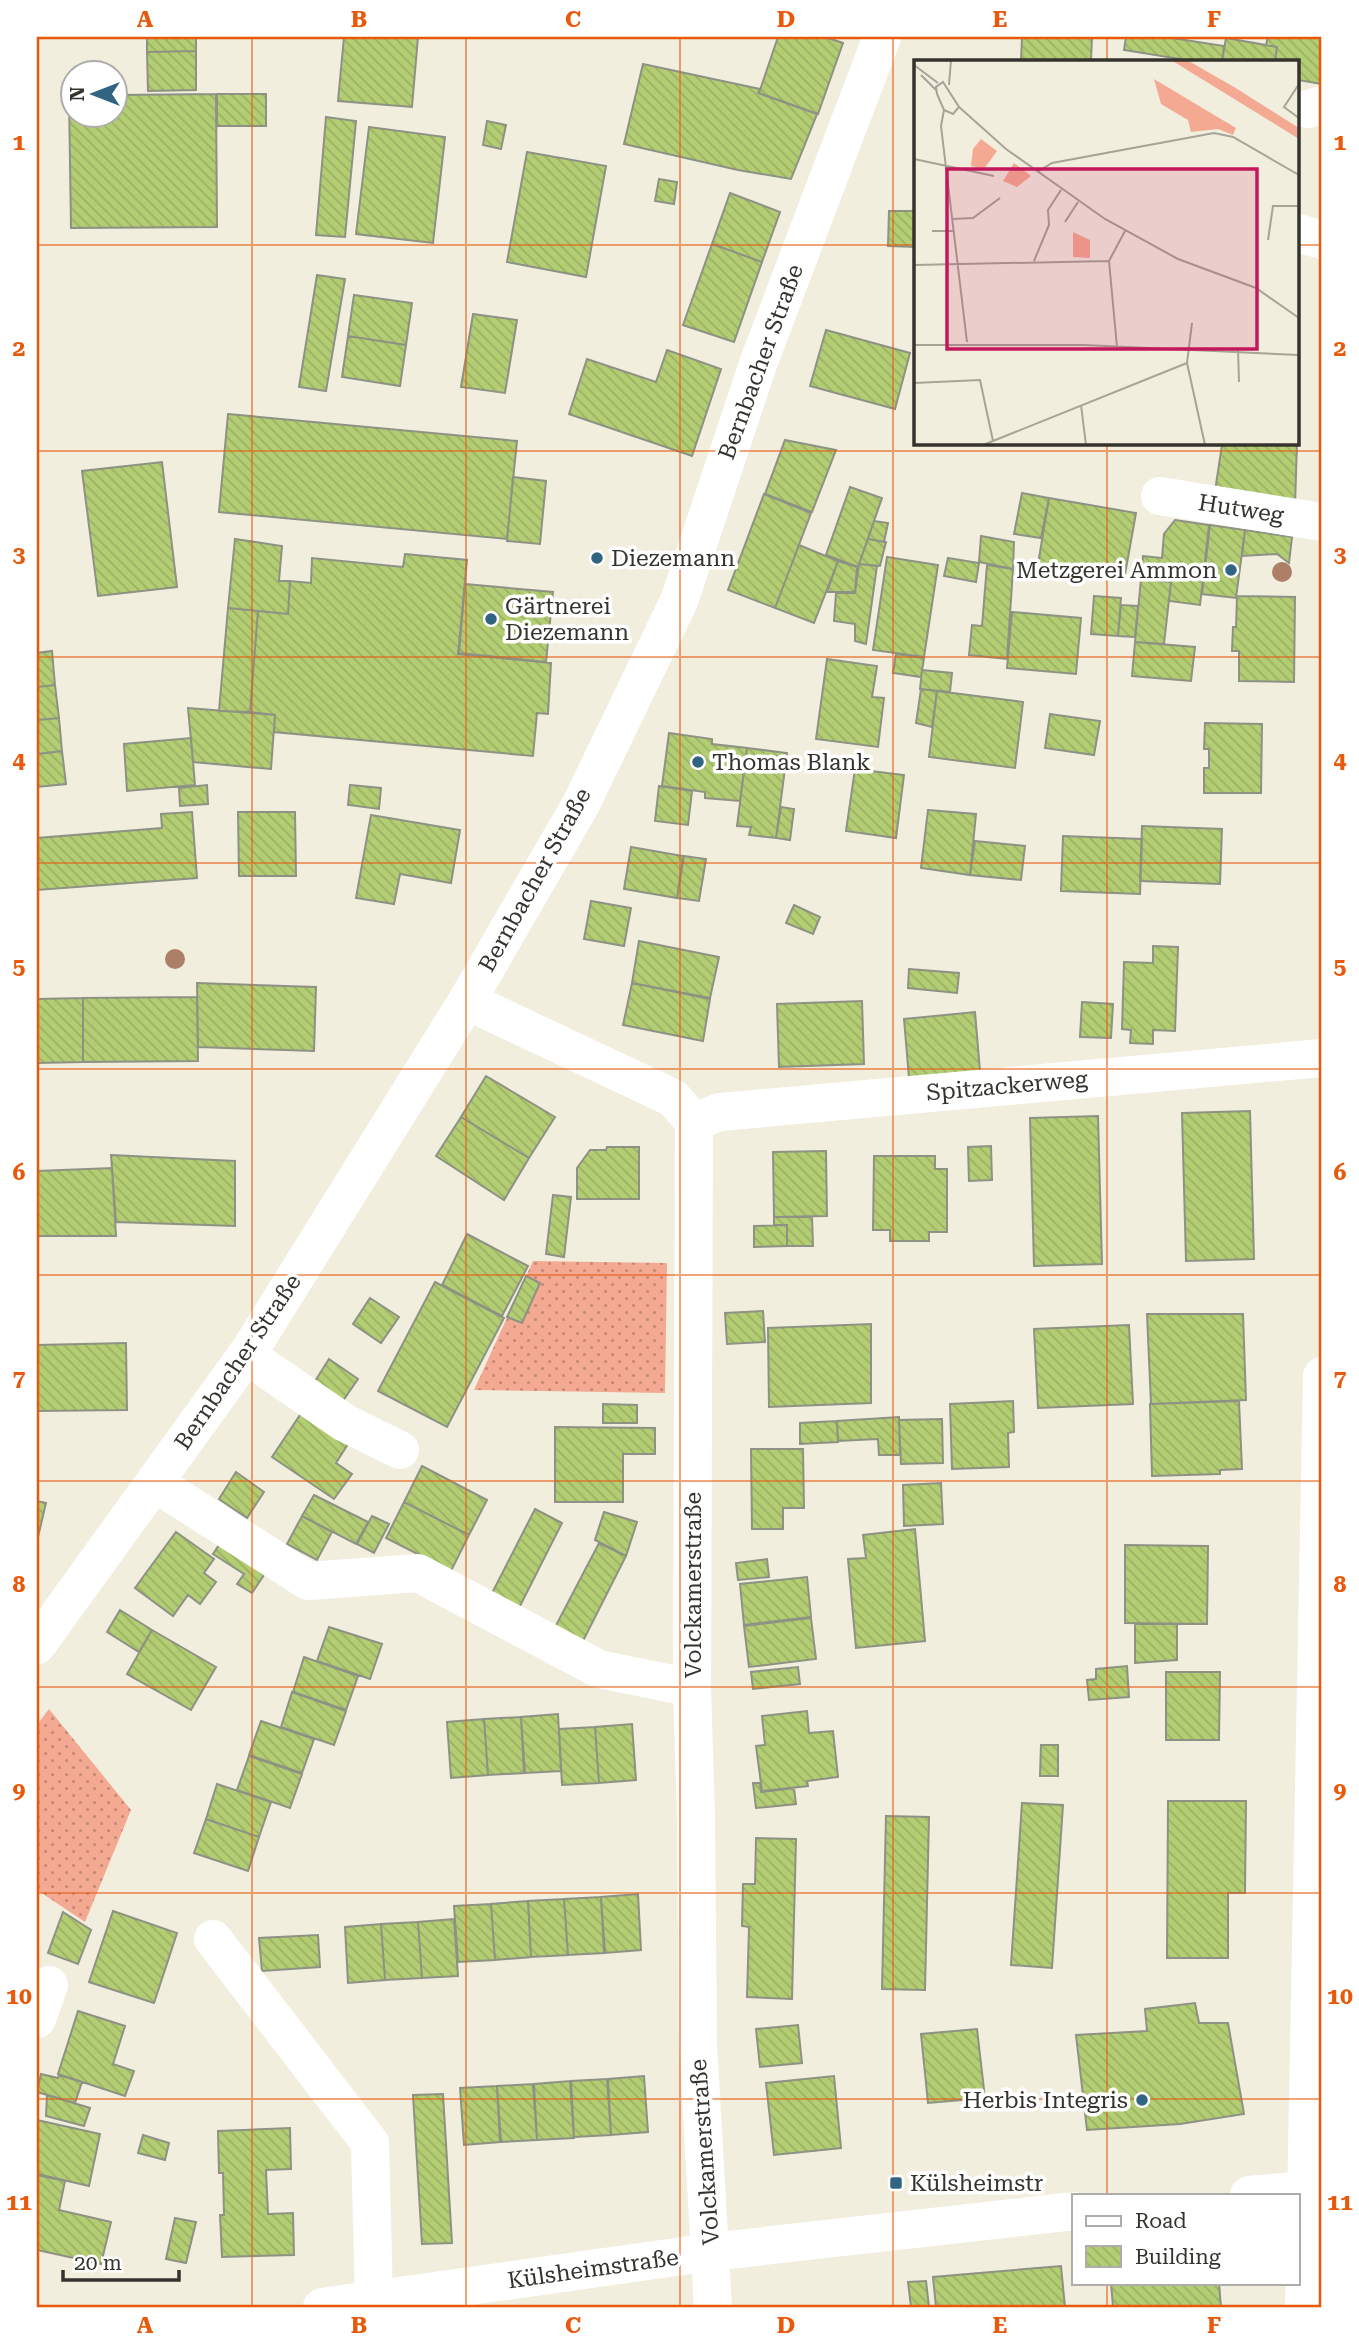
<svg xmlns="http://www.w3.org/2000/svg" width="1359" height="2344" font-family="'Roboto Serif',serif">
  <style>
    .grass { fill: url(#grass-dots) }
    .building { fill: url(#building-back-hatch); stroke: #8d9284; stroke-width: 2 }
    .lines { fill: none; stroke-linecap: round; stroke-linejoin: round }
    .minor { stroke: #fff; stroke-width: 38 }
    .tree { fill: #ad7f67 }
    .grid { fill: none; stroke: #e8590c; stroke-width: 2; stroke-opacity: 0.55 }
    .poi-dot { fill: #306480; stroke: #fff; stroke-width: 2.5 }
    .labels { text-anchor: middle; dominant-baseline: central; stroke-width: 7; stroke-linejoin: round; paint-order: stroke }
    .street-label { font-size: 23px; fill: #35332d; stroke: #fff }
    .poi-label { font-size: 23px; fill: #35332d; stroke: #fff; text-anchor: start }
    .inset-road { fill: none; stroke: #a6a397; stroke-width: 2 }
    .view { fill: #c2185b; fill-opacity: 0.15; stroke: #c2185b; stroke-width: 3.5 }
    .inset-edge { fill: none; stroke: #35332d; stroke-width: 3.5 }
    .neatline { fill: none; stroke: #e8590c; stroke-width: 2.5 }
    .grid-label { font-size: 23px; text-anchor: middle; font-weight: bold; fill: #e8590c }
  </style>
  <defs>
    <pattern id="grass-dots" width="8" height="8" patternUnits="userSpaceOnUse" patternTransform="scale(1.75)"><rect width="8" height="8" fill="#f4a992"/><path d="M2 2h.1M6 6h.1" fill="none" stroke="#c68a78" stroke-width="1.8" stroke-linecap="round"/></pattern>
    <pattern id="building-back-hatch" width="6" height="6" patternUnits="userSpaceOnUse" patternTransform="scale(1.75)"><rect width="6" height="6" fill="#b3cd73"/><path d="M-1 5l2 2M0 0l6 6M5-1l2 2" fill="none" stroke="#9bb064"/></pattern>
  </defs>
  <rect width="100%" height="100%" fill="#f2eede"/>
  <path class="grass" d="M533,1261L667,1263L665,1393L474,1390Z
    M49,1709L131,1810L85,1922L37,1890V1725Z"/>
  <path class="building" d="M147,37H196V51L147,52Z
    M344,37H418L412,107L338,101Z
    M778,37H825L843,43L818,114L759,93Z
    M1022,37H1092L1091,61H1021Z
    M1126,37H1166L1224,46L1222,61H1192L1124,50Z
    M1268,37H1322V84L1298,80V61H1275L1277,47L1266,45Z
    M1226,38L1277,47L1275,61H1222Z
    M196,51V90L148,91L147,52Z
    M643,64L760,89L758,93L817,114L791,179L738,170L624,144Z
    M216,94L217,227L71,228L69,96H74V116H116V95Z
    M217,94H266V126H217Z
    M326,117L356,121L345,237L316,235Z
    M487,121L506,125L501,149L483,145Z
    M369,127L445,137L433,243L356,234Z
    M527,152L606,166L586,277L507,262Z
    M659,179L677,182L674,204L655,201Z
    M730,193L780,212L762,262L712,244Z
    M889,211H916V247L888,246Z
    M712,244L762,262L734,342L683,325Z
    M317,275L345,279L326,391L299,387Z
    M354,295L412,303L406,345L348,336Z
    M473,314L517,320L505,393L461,387Z
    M826,330L910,353L895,409L810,386Z
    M348,336L406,345L400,386L342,377Z
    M667,350L721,369L692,456L569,414L587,359L656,382Z
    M228,414L517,441L507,539L219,512Z
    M785,440L836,450L812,512L765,494Z
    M1210,443H1297L1295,506L1215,491L1222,445Z
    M162,462L177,587L98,596L82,471Z
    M513,477L546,481L540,544L507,541Z
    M850,487L882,498L858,567L826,555Z
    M1022,493L1049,498L1041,538L1014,534Z
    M764,494L811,513L775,608L728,590Z
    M1049,498L1136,513L1124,580L1079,572L1078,582L1065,579L1067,570L1038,564Z
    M1175,520L1209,525L1200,605L1169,601L1171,582L1141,579L1143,556L1162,558L1164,534Z
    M874,521L888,523L884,542L868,539Z
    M1210,525L1245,530L1236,598L1202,594Z
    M1245,530L1292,537L1289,563L1277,554L1242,556Z
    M981,536L1014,542L1013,569L979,562Z
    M235,539L282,546L279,581H290L288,614L228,608Z
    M868,539L886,542L880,566L859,564Z
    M799,545L838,561L814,623L775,608Z
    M405,554L467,560L458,654L551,663L548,714L537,713L533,756L274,732L275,715L250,712L258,611L288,614L290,581L311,583L312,558L403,567Z
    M887,557L938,565L924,657L873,650Z
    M948,558L979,563L976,582L944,576Z
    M838,561L857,567L855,592H827Z
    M859,564L877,566L866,644L855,641V624L834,621L836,593H855Z
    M987,565L1013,569L1007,659L969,655L972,625L982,626Z
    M1141,579L1171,582L1164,644L1135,642Z
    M465,584L553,592L546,662L459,653Z
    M1094,596L1121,598L1118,636L1091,634Z
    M1237,596L1295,597L1294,682L1239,681V651H1232L1233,627H1236Z
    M1121,605L1138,606L1135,637L1118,636Z
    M228,608L258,611L250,712L219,711Z
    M1012,612L1081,618L1076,674L1007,668Z
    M1135,642L1195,647L1191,681L1132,676Z
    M52,651L55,685L37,687V653Z
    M896,654L924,658L921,677L893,673Z
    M827,659L877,666L872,697L884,698L878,747L816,739Z
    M922,670L952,673L950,692L920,689Z
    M55,685L59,718L37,720V687Z
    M921,689L937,691L932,727L916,723Z
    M937,691L1023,702L1015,768L929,757Z
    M188,708L275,715L271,769L193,762Z
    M1050,714L1100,721L1094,755L1045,748Z
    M59,718L62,751L37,754V720Z
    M1205,723L1262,724L1261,793H1204V768H1209V749H1204Z
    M669,733L712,739V744L747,748L740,801L705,798V792L662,786Z
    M191,738L195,785L127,791L124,744Z
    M747,748L787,753L776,838L749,835L751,827L737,826Z
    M62,751L66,784L37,787V754Z
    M855,769L904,775L896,838L846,831Z
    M207,785L208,804L180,806L179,788Z
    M350,785L381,788L379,809L348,805Z
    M659,786L692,791L688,825L655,821Z
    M781,807L794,809L790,840L776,838Z
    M928,810L976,814L970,875L921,868Z
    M192,812L197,878L37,890V838L162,828L161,814Z
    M238,812H295L296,876H239Z
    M371,815L460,830L451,883L400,874L394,904L356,898Z
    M1142,826L1222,829L1220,884L1140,881Z
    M1063,836L1142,839L1140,894L1061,891Z
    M975,841L1025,846L1021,880L970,875Z
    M631,847L683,856L677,898L624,889Z
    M684,856L706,859L699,901L677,898Z
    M591,901L631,908L624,946L584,939Z
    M794,905L820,917L813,934L786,923Z
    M639,941L719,957L710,998L632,983Z
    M1153,946L1178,947L1175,1031L1153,1030V1044L1130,1043L1131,1030L1122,1029L1124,962L1153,963Z
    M909,969L959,973L957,993L908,988Z
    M197,983L316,987L314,1051L198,1047Z
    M632,983L710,999L703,1041L623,1025Z
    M197,997L198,1061L83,1062V998Z
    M83,998V1062L37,1063V999Z
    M862,1001L864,1064L779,1067L777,1004Z
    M1082,1002L1113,1004L1111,1038L1080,1037Z
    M975,1012L980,1071L909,1078L904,1019Z
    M486,1076L555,1117L529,1158L461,1117Z
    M1250,1111L1254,1259L1186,1261L1182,1113Z
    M1098,1116L1102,1264L1034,1266L1030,1118Z
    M461,1117L529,1158L504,1200L436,1156Z
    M991,1146L992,1180L969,1181L968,1147Z
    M607,1147H639V1199H577V1168L590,1150H606Z
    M826,1151L827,1216L774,1217L773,1152Z
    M111,1155L235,1161V1226L116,1222Z
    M874,1156H935V1169H947V1232H929V1241H890V1230H873Z
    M112,1168L116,1236H37V1171Z
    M553,1195L571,1197L564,1257L546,1254Z
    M774,1217H812L813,1246H787V1225H774Z
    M787,1225V1246L754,1247V1226Z
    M467,1234L528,1266L502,1316L442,1285Z
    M526,1276L540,1283L522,1323L507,1317Z
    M435,1282L504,1318L447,1427L378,1391Z
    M370,1298L399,1317L381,1343L353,1324Z
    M763,1311L765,1342L727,1344L725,1313Z
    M1147,1314H1243L1246,1400L1151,1404Z
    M871,1324V1403L769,1407L768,1328Z
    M1129,1325L1133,1404L1038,1408L1034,1329Z
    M126,1343L127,1410L37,1411V1345Z
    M329,1359L358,1379L340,1405L312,1386Z
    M1013,1401L1014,1432L1008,1433L1009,1467L952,1469L950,1404Z
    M1239,1401L1242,1469L1220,1470V1474L1152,1476L1150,1404Z
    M603,1404L637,1405V1423H603Z
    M302,1412L348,1444L336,1463L352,1474L334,1499L272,1457Z
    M899,1417L900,1455H879L878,1439L838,1441L837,1421Z
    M942,1419L943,1463L901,1464L899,1420Z
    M837,1421L838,1442L800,1444V1423Z
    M555,1427L655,1428V1454H623V1502H555Z
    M751,1449H803L804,1508H783V1529H752Z
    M422,1466L487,1500L469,1535L404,1502Z
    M236,1472L264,1492L247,1518L219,1499Z
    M941,1483L943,1524L904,1526L903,1485Z
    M314,1495L368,1522L356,1544L302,1516Z
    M37,1501L46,1503L38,1537H37Z
    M404,1502L469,1535L451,1571L386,1538Z
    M535,1509L562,1523L517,1612L489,1599Z
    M604,1512L637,1522L626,1556L595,1540Z
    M302,1516L332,1532L317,1560L287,1544Z
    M372,1516L389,1524L374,1553L357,1544Z
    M915,1529L925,1641L856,1648L848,1559L866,1558L863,1535Z
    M176,1532L214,1559L204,1573L216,1582L200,1604L188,1595L173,1616L135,1588Z
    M223,1539L268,1569L252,1593L237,1584L244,1574L213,1554Z
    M599,1543L626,1556L581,1645L553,1631Z
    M1125,1545L1208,1546L1207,1624L1125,1623Z
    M767,1559L769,1577L738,1580L736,1563Z
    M807,1577L811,1617L744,1625L740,1584Z
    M120,1610L152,1630L139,1652L107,1632Z
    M811,1618L816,1659L749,1667L744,1626Z
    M1135,1624H1177V1660L1135,1663Z
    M329,1627L382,1644L370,1679L317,1661Z
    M152,1630L216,1667L191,1710L127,1674Z
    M304,1657L358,1676L346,1710L293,1692Z
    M1127,1666L1129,1697L1089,1700L1087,1680L1096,1679V1669Z
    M798,1667L800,1684L753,1689L751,1672Z
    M1166,1672H1220L1219,1740H1166Z
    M292,1692L346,1711L334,1745L281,1727Z
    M807,1711L809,1733L833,1731L838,1777L807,1781L808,1786L762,1791L756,1746L765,1745L762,1716Z
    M558,1714L561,1771L525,1773L521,1717Z
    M521,1717L524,1773L488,1775L484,1719Z
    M484,1719L488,1775L451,1778L447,1722Z
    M261,1721L314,1739L302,1773L249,1755Z
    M632,1724L636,1780L599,1783L595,1727Z
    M595,1727L599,1783L562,1785L559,1729Z
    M1041,1745H1058V1776H1040Z
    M249,1756L302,1774L290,1808L237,1790Z
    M753,1783H760L761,1792L794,1788L796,1804L756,1808Z
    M217,1784L271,1802L259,1837L206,1819Z
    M1168,1801H1246L1245,1893H1228V1958H1167Z
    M1022,1803L1063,1805L1052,1968L1011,1965Z
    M886,1816L929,1817L925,1990L882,1989Z
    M206,1819L259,1837L248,1871L194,1853Z
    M756,1838L796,1839L792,1999L747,1997L749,1927L742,1926L743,1884H755Z
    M638,1894L641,1950L605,1953L601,1897Z
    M601,1897L604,1953L568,1955L564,1899Z
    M564,1899L568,1955L531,1957L528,1901Z
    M528,1901L531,1957L495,1960L491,1904Z
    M491,1904L495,1960L458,1962L454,1906Z
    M113,1911L177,1933L154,2003L89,1982Z
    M63,1912L91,1930L78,1964L48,1953Z
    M454,1919L458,1976L422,1978L418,1922Z
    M418,1922L422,1978L385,1980L381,1924Z
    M381,1924L385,1980L348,1983L345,1927Z
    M318,1935L320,1967L262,1971L259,1938Z
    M1195,2003L1199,2023H1228L1244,2114L1180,2124L1087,2130L1076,2035L1147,2031L1145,2009Z
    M78,2011L125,2026L113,2064L134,2071L125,2096L58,2074Z
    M798,2025L802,2063L760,2067L756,2029Z
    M977,2029L985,2098L928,2103L921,2034Z
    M41,2074L58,2078L59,2075L82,2082L75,2103L37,2092Z
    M644,2076L648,2132L611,2135L608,2079Z
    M834,2076L841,2148L774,2155L766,2083Z
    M607,2079L611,2135L574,2137L571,2081Z
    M570,2081L574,2138L537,2140L534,2084Z
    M533,2084L537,2140L501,2142L497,2086Z
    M497,2086L500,2142L464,2145L460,2088Z
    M443,2094L452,2243L422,2244L413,2095Z
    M47,2095L90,2108L84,2126L46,2116Z
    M37,2120L100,2134L89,2186L37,2174Z
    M290,2128L291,2169L266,2170L268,2214L293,2213L294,2255L222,2257L220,2215H224L223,2173H219L218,2131Z
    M143,2135L169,2143L165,2160L138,2153Z
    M37,2175L65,2181L59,2210L111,2222L101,2264L37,2250Z
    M175,2218L196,2222L186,2263L166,2259Z
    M1061,2266L1065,2307H936L933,2277Z
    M926,2281L929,2307H911L908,2282Z
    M1111,2283H1219L1221,2307H1113Z"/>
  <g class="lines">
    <path class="minor" d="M1308,109L1322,105
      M1298,233L1322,240
      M1160,496L1322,522
      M467,1001L673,1098L694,1122L692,1688L696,1816L698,2044L713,2307
      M694,1122L720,1112L1322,1058
      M246,1355L345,1423L400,1450
      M155,1483L308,1581L418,1573L599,1669L692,1688
      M37,1645L250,1350L467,1001L581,804L679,601L758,364L882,37
      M213,1939L370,2143L374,2301
      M37,2019L49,1985
      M1249,2195L1306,2190
      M322,2307L711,2252L1074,2211
      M1304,2307L1322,1376"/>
  </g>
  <g class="tree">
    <circle cx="1282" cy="572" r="10"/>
    <circle cx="175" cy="959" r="10"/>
  </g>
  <path class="grid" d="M252,37V2307M466,37V2307M680,37V2307M893,37V2307M1107,37V61M37,245H916M1298,245H1322M1107,443V2195M37,451H1322M37,657H1322M37,863H1322M37,1069H1322M37,1275H1322M37,1481H1322M37,1687H1322M37,1893H1322M37,2099H1322M1107,2283V2307"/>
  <g class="poi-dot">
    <circle cx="597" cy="558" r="7"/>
    <circle cx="1231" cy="570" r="7"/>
    <circle cx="491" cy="619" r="7"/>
    <circle cx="698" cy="762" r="7"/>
    <circle cx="1142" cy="2100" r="7"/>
    <rect x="889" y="2176" width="14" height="14" rx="3.5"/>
  </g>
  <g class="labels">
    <g class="street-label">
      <text transform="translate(761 362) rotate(-70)">Bernbacher Straße</text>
      <text transform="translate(1241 509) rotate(9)">Hutweg</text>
      <text transform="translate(535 880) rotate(-61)">Bernbacher Straße</text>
      <text transform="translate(1007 1086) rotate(-5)">Spitzackerweg</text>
      <text transform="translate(238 1362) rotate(-56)">Bernbacher Straße</text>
      <text transform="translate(693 1585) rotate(-90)">Volckamerstraße</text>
      <text transform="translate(705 2152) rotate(-94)">Volckamerstraße</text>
      <text transform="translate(593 2269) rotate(-8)">Külsheimstraße</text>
    </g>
    <g class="poi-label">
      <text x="611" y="558">Diezemann</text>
      <text x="1217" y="570" text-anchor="end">Metzgerei Ammon</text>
      <text x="505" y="606">Gärtnerei<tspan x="505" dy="26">Diezemann</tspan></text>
      <text x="712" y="762">Thomas Blank</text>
      <text x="1128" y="2100" text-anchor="end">Herbis Integris</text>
      <text x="910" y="2183">Külsheimstr</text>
    </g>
  </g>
  <g transform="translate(914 60)">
    <rect width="385" height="385" fill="#f2eede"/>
    <path d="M240,19L322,68L319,75L304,69L277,72L274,60L247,44ZM67,79L83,91L70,109L57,106L59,89ZM100,103L117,116L103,127L89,121ZM159,172L176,180V198L159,197Z" fill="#f4a992"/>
    <path d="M257,0H273L320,27L385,68V79Z" fill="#f4a992"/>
    <path class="inset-road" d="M0,5L24,23M7,15L22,30M29,22L45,47L39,54L30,50L23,34L22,27ZM385,24L370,47L385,58M35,25L37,0M45,47L92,89L191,159L264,199L342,228L385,258M30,50L27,66L53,282M0,99L80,116M123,112L138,103L300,73L319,77L385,115M38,159L59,158L86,138M151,162L164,142M18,171H40M354,180L359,146H385M120,201L135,165L134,150L147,130M195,201L203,287M0,205L195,201L211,171M278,263L273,303L291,385M0,285H170L385,295M324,289L325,322M0,323L66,320L79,381M167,345L172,385M69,385L273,303"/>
    <path class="view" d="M33,109H343V289H33Z"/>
    <rect width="385" height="385" class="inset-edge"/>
  </g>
  <rect width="1359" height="2344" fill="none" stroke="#ffffff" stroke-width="77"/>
  <rect x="1072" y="2194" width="228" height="91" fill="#ffffff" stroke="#aeadab" stroke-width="2"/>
  <rect x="1086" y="2216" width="35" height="10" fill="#ffffff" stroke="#aeadab" stroke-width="2"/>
  <text x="1135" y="2228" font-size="21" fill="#35332d">Road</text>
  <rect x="1086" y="2246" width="35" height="21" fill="url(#building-back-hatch)" stroke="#aeadab" stroke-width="2"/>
  <text x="1135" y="2264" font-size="21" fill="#35332d">Building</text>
  <g transform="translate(94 94) rotate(270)"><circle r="33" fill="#ffffff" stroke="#aeadab" stroke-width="2"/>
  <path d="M0-5L12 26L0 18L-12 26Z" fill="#306480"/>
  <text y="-10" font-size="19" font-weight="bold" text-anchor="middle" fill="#35332d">N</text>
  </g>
  <path d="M63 2270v10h116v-10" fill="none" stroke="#35332d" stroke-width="3.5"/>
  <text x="74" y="2270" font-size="21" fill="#35332d" stroke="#ffffff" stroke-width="5" paint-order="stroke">20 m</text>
  <rect x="38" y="38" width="1282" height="2268" class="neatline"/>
  <g class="grid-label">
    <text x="145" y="27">A</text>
    <text x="359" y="27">B</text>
    <text x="573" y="27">C</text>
    <text x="786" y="27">D</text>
    <text x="1000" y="27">E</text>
    <text x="1214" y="27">F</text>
    <text x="19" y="150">1</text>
    <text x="1340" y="150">1</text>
    <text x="19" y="356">2</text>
    <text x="1340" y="356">2</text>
    <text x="19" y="562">3</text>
    <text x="1340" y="562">3</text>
    <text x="19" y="768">4</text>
    <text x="1340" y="768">4</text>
    <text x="19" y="974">5</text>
    <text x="1340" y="974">5</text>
    <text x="19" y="1180">6</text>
    <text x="1340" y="1180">6</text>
    <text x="19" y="1386">7</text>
    <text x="1340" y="1386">7</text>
    <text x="19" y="1592">8</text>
    <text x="1340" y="1592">8</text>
    <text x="19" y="1798">9</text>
    <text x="1340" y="1798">9</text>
    <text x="19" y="2004">10</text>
    <text x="1340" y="2004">10</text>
    <text x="19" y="2210">11</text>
    <text x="1340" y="2210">11</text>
    <text x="145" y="2333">A</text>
    <text x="359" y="2333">B</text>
    <text x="573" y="2333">C</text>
    <text x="786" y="2333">D</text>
    <text x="1000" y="2333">E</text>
    <text x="1214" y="2333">F</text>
  </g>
</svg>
